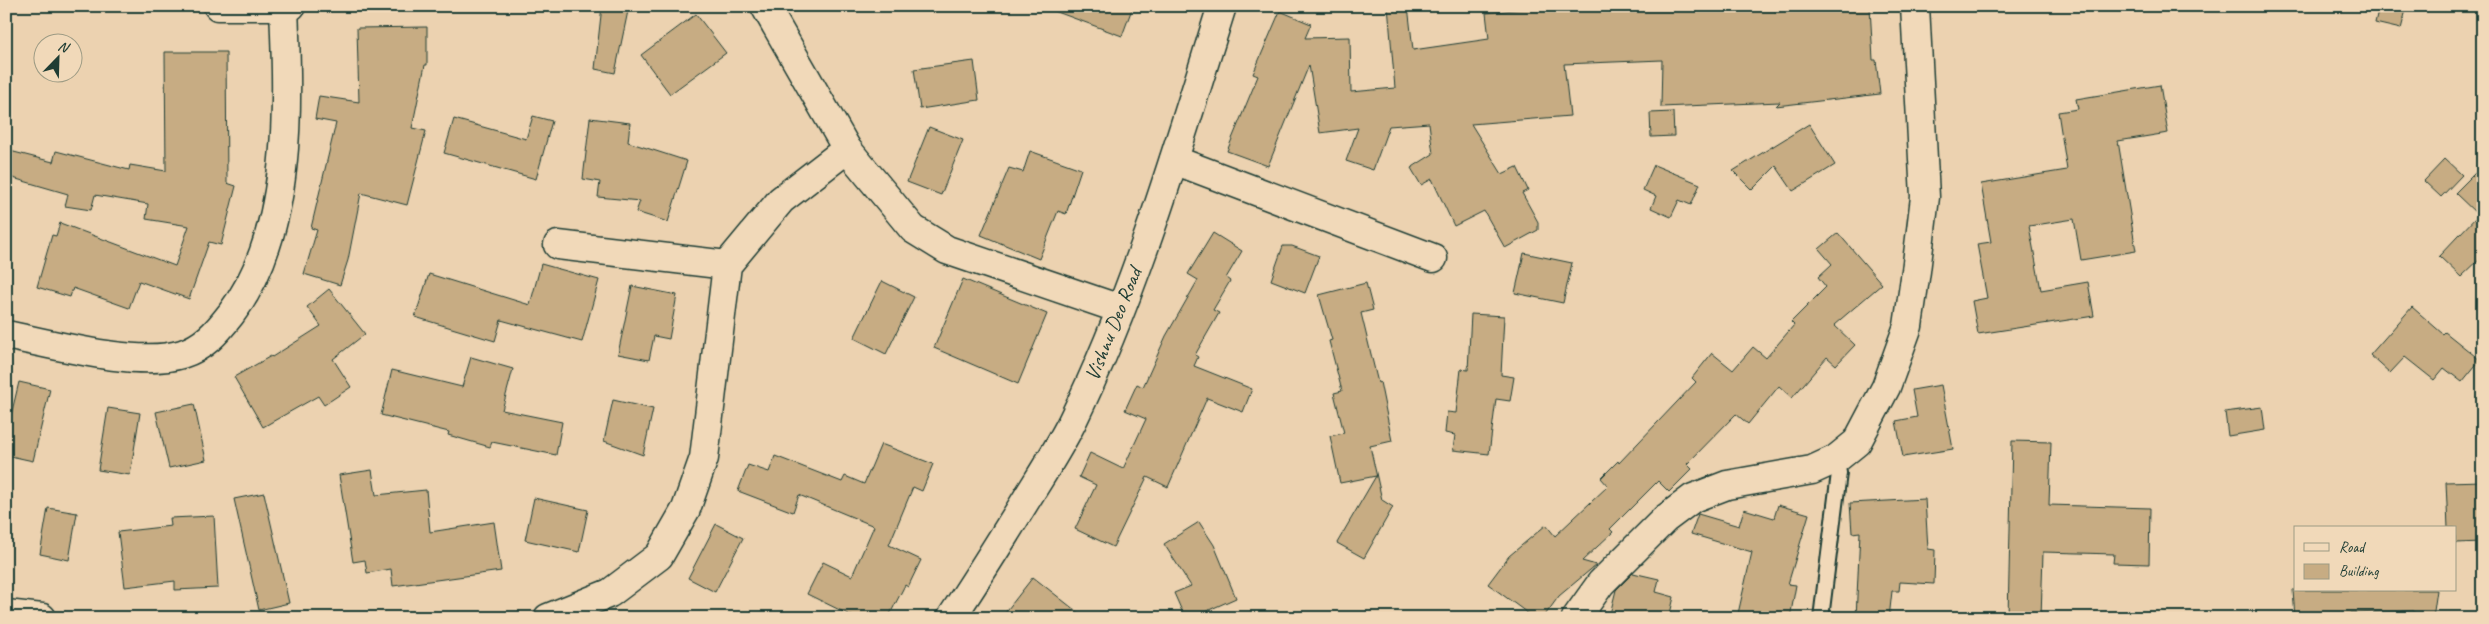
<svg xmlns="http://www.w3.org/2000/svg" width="2489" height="624" font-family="Caveat,sans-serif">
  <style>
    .building { fill: #c7ac83; stroke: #1f3d34 }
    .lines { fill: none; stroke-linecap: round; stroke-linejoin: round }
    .lane-casing { stroke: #1f3d34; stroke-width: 18 }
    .street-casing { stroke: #1f3d34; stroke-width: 31 }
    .secondary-casing { stroke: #1f3d34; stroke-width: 31 }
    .lane { stroke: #f1d9b9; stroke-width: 14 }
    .street { stroke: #f1d9b9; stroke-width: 28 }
    .secondary { stroke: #f1d9b9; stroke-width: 28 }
    .labels { text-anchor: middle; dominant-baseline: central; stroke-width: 4; stroke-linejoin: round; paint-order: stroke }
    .street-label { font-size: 21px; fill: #1f3d34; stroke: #f1d9b9 }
  </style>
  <rect width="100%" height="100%" fill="#ecd2b0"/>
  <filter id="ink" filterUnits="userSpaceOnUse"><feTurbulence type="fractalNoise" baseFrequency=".02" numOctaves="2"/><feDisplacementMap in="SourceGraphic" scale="10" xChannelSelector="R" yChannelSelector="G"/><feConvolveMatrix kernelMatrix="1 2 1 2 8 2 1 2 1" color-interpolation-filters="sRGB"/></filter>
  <g filter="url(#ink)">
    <path class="building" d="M602,6H629L615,73L595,69Z
      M1050,6H1133L1122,36L1049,9Z
      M1388,6H1408L1413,50L1489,39L1486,13L1522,9L1563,6H1775V12L1870,7L1873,60H1876L1880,94L1776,106L1780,102L1661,107L1662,60L1564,64L1570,116L1471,124L1502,174L1517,167L1528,190L1522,193L1538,222V230L1505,248L1484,211L1454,226L1432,179L1421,185L1411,168L1433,154L1429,123L1389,126L1373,170L1346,161L1358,128L1320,133L1309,65L1268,166L1227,151L1258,76L1253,74L1280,11L1311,24L1305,38L1350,37L1351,92L1395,88Z
      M2379,6H2407L2401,29L2375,23Z
      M696,14L726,53L670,94L641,55Z
      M427,27V65H425L412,128L426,131L407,205L361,193L348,260L340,285L304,274L317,230L311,228L336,123L315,119L319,96L359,102L357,28Z
      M165,52H226L227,183L236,186L221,245L209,242L189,299L139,281L129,308L73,288L70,297L37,287L52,235L56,236L60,223L175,266L189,226L146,219L148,204L95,195L91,210L65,206L68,194L6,176V150L53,162L56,151L129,170L130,165L166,171Z
      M974,61L979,100L920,109L914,69Z
      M2160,85L2168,133L2118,141L2136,251L2081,260L2074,219L2029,226L2041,290L2088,282L2094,316L1978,334L1972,301L1987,298L1977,244L1991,242L1981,184L2067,170L2058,112L2078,109L2076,99Z
      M1673,112L1674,136L1651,137L1650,113Z
      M533,116L552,121L536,179L444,153L454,119L526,139Z
      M590,118L630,123L628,142L687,161L668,222L636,212L640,201L598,197L600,182L583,179Z
      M1809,124L1835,165L1793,191L1776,166L1752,190L1733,171Z
      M929,127L963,140L941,195L907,182Z
      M1030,151L1081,169L1066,214L1058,211L1039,259L981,235L1009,168L1023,172Z
      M2445,159L2462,175L2441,197L2424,181Z
      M1654,165L1700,184L1691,205L1679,200L1671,217L1651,208L1656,196L1643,190Z
      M2483,165V256L2461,277L2439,256L2478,215L2455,193Z
      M1213,233L1242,251L1226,278L1230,281L1213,310L1219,313L1195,355L1198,357L1194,366L1252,389L1243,412L1207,398L1168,487L1147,477L1113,547L1075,529L1096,485L1079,477L1090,453L1123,469L1146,419L1125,410L1137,384L1143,387L1166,336L1198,280L1188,274Z
      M1838,233L1882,284L1834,325L1855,345L1836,365L1827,357L1792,398L1779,386L1748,424L1736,414L1687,464L1692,469L1669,492L1658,481L1610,529L1613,532L1582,561L1596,565L1559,596L1543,618H1534L1488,584L1509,556L1546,525L1555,536L1608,486L1601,478L1618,461L1619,463L1696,382L1692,378L1712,353L1733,370L1753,347L1766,358L1794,325L1791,322L1826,287L1818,277L1832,264L1819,249Z
      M1283,246H1292L1319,256L1305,293L1271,280Z
      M1524,253L1572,263L1563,303L1515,293Z
      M541,264L599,280L582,342L501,320L495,341L415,317L429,274L530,305Z
      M963,279L1047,314L1018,384L934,348Z
      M882,281L914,297L886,354L854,338Z
      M1366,283L1373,310L1361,313L1378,383L1380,382L1392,441L1370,446L1382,500L1393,507L1364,558L1337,543L1376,476L1340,483L1330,436L1344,433L1334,393L1342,391L1329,341L1332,340L1319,295Z
      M632,286L677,295L669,339L654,336L649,360L618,354Z
      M329,289L365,334L333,359L351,387L324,405L318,396L263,427L234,377L271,356L272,357L321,326L307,307Z
      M2412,307L2443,334L2445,332L2480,360L2462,382L2444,368L2434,380L2405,357L2390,373L2370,355Z
      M1471,314L1504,316L1501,375L1514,377L1510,401L1496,399L1489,454L1453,450L1455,435L1445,433L1447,412L1456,413L1461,369L1468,370Z
      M471,357L513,369L502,410L562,422L556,455L492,442L490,447L448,435L449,432L381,415L392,370L462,387Z
      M19,382L50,389L33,461L6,455V436Z
      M1941,385L1953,449L1903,457L1896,421L1917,417L1912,390Z
      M613,400L653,409L643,455L604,441Z
      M194,404L206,460L169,468L156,412Z
      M2262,407L2265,430L2228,436L2225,412Z
      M108,408L140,413L130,475L98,470Z
      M2012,441L2051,442L2049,505L2150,508L2149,564L2113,563L2114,554L2043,552L2041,618H2008Z
      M881,444L933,464L922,491L913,487L889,545L921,560L908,587L905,585L888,618H856L807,594L823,562L852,576L874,526L799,495L793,512L738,491L748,465L769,472L775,456L842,482L845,476L864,484Z
      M372,470L376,495L426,490L430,532L494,522L501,571L393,586L391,569L367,573L365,560L353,562L339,475Z
      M2483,481V542L2455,543V528H2448L2446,482Z
      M264,493L289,603L259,610L234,499Z
      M534,498L588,510L579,552L525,540Z
      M1925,499L1928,549L1935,550L1934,584L1900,582L1899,591H1892L1889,618H1856L1860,532L1852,533L1850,503Z
      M1778,505L1809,514L1788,584L1796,585L1790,618H1737L1752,552L1691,534L1698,514L1739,526L1744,509L1774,518Z
      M48,508L77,513L69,560L40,554Z
      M214,516L218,588L175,590V581L125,587L118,532L171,526L170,518Z
      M1199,522L1214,545L1236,598L1191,618H1185L1174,593L1191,586L1164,544Z
      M716,524L743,538L715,592L688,578Z
      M1633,573L1659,579L1656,592L1674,597L1669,618H1609L1616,590Z
      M1033,577L1085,618H1001Z
      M2293,590H2437L2433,618H2413L2414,611L2351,613V618H2295Z"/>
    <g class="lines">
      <g class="lane-casing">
        <path id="lane" d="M1821,618L1839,473L1836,459"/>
      </g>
      <g class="street-casing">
        <path id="street" d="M1174,160L1433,258
          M558,245L727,265
          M6,335C53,344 137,368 182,354C204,347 217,332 231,314C293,233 288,105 284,8
          M6,614L42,618
          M548,618L610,593L659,556L686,509L704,458L727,265L781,200L847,149
          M1576,618L1601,583L1665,519L1693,498L1727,485L1812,470L1836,459L1857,442L1886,387L1908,326L1916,271L1925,197L1915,6"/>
      </g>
      <g class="secondary-casing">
        <path id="secondary" d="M218,6H291
          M765,6L847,149L913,229L947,250L1120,309
          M951,618C977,579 1002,539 1026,500C1042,474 1059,448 1072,422C1137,289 1178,146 1222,6"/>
      </g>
      <use href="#lane" class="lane"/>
      <use href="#street" class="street"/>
      <use href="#secondary" class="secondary"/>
    </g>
  </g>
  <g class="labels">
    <g class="street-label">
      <text transform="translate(1113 324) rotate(-68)">Vishnu Deo Road</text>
    </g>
  </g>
  <rect width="2489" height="624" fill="none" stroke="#f1d9b9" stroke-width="25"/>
  <rect x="12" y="12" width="2464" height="599" fill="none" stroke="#1f3d34" stroke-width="2" filter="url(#ink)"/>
  <rect x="2294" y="526" width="162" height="65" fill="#f1d9b9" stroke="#9d9b84"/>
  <rect x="2304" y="543" width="25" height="8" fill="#f1d9b9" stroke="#9d9b84"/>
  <text x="2339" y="552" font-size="15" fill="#1f3d34">Road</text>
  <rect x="2304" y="564" width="25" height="15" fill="#c7ac83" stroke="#9d9b84"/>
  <text x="2339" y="576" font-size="15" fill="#1f3d34">Building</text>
  <g transform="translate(58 58) rotate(23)"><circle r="24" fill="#f1d9b9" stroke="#9d9b84"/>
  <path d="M0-4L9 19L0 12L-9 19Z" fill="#1f3d34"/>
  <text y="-8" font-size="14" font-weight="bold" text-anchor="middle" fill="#1f3d34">N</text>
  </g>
</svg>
